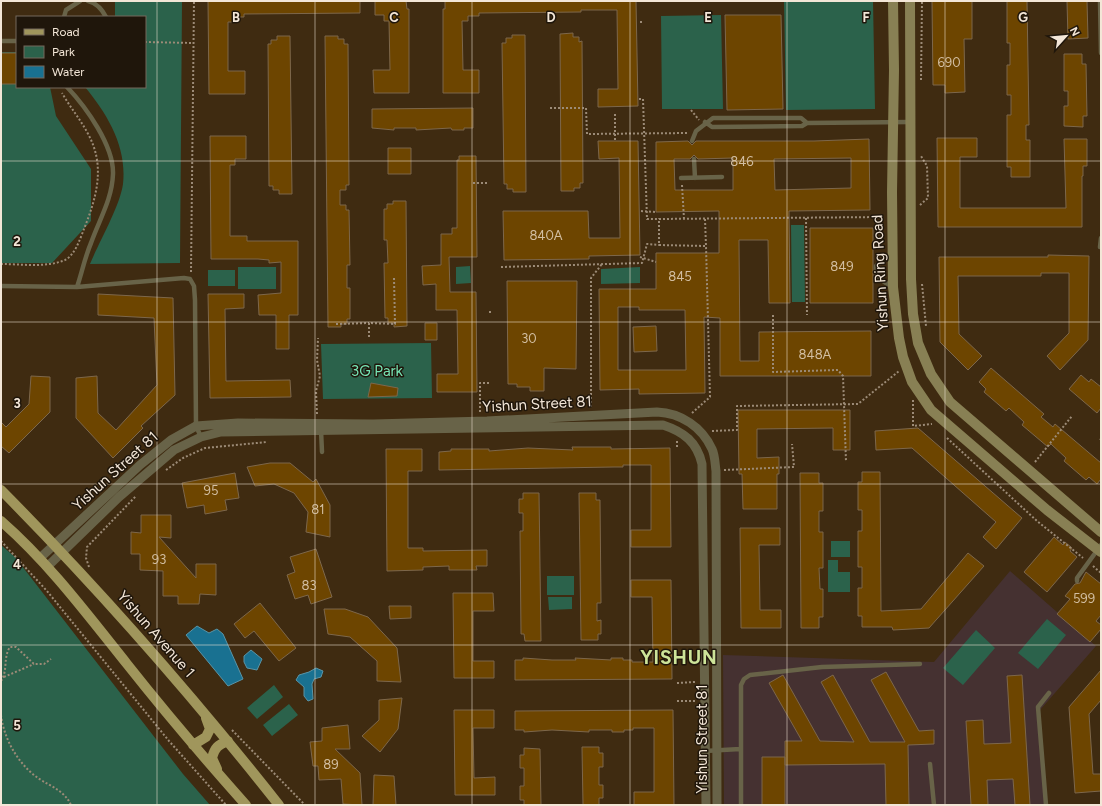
<svg xmlns="http://www.w3.org/2000/svg" width="1102" height="806" font-family="Figtree,sans-serif">
  <style>
    .education { fill: #453131 }
    .green { fill: #2b624b }
    .water { fill: #197191; stroke: #5a94a6 }
    .building { fill: #6d4500; stroke: #7d674b; fill-rule: evenodd }
    .lines { fill: none; stroke-linecap: round; stroke-linejoin: round }
    .path { stroke: #9c8b77; stroke-width: 2; stroke-dasharray: 2 2; stroke-linecap: butt }
    .service { stroke: #686348; stroke-width: 4.5 }
    .minor { stroke: #686348; stroke-width: 9 }
    .secondary { stroke: #888054; stroke-width: 10 }
    .primary { stroke: #a0965c; stroke-width: 10 }
    .grid { fill: none; stroke: #f3e6d7; stroke-width: 1; stroke-opacity: 0.55 }
    .labels { text-anchor: middle; dominant-baseline: central; stroke-width: 3; stroke-linejoin: round; paint-order: stroke }
    .number-label { font-size: 13px; fill: #d2bea1 }
    .street-label { font-size: 15px; fill: #f3e6d7; stroke: #1f160b }
    .park-label { font-size: 15px; fill: #77e4b5; stroke: #1f160b }
    .district-label { font-size: 19px; font-weight: bold; letter-spacing: 1px; fill: #cde499; stroke: #1f160b }
    .grid-label { font-size: 13px; text-anchor: middle; font-weight: bold; fill: #f3e6d7; stroke: #1f160b; stroke-width: 3; stroke-linejoin: round; paint-order: stroke }
  </style>
  <rect width="100%" height="100%" fill="#3f2b11"/>
  <path class="education" d="M1010,571L1096,646L1040,710L1047,805H724L723,655L934,662Z"/>
  <path class="green" d="M115,1H182L180,263L90,264C99,242 120,206 123,184C127,147 108,115 85,87H145V17H115Z
    M692,1H781V2Z
    M784,1H873L875,109L786,110Z
    M721,15L723,109H662L661,16Z
    M1,52H17V87H50L56,116L91,169V221L52,263H1Z
    M791,225H804L805,302H792Z
    M470,266L471,283L456,284V267Z
    M238,267H276V289H238Z
    M640,267V283L601,284V269Z
    M208,270H235V286H208Z
    M431,343L432,398L323,399L321,344Z
    M831,541H850V557H831Z
    M1,545L15,557L183,774L210,805H1Z
    M828,560H838V572H850V592H828Z
    M547,576H574V595H547Z
    M548,597H572V609L549,610Z
    M1047,619L1066,635L1038,669L1018,653Z
    M976,630L995,648L963,685L943,668Z
    M274,685L283,697L257,719L247,708Z
    M289,704L298,715L272,736L263,725Z"/>
  <path class="water" d="M197,626L209,633L217,629L223,634L243,679L228,686L186,635Z
    M251,650L262,659L257,670L247,668L244,662V656Z
    M316,668L323,671L321,677L314,679L312,684L313,699L308,701L304,696V687L296,680L299,675L309,672Z"/>
  <path class="building" d="M208,1H360V13L244,14V17H234V22H228V71H245V94H209Z
    M375,1H406L407,9H409V93H374L373,70H390L389,21H384V15H375Z
    M445,1H636L638,106L598,107V89H618L617,10H581V12L479,13V16H468V21H462L463,70H479V93H443V9H445Z
    M932,1H972V39H964L965,92L945,93V85H933Z
    M1007,1H1027L1029,125H1026V140H1030V177H1011V167H1007V115H1011V95H1007V65H1010V43H1007Z
    M1067,1H1087L1088,38L1068,39Z
    M725,15H781L783,109L727,110Z
    M573,33V37H579V42L582,41L583,183H580V188H574V191H561L560,34Z
    M512,35H525L526,192H513V189H507V184H504L502,43H506V38H512Z
    M277,36H290L292,194H279V190H273V186H269L268,44H271V40H277Z
    M325,36H338V39H344V44H348L349,185H346V190H340V205H346V210H349L350,265H347V288H350V319H347V324H341V327H328Z
    M1,53H17V84H1Z
    M1064,54H1082V64H1086L1087,116H1083V127L1064,126V106H1068V91H1064Z
    M473,108V128H464V130H452L451,128L416,130V128H394V130L372,128V109Z
    M210,136H246V159H235V165H230V236H247V241H298V315H289V349H276V315H259L258,295L281,293V262L269,263V260L258,259H211Z
    M937,138H977V157H960V208H1066L1064,139H1087V166H1083V176H1082V227H938Z
    M869,139L870,210L789,211L790,303H769L768,240H739L740,361H759V332L871,331V376H720V318L704,317L705,393L639,394V389L600,390L599,289H656V253H719V211L656,212V142L688,141L692,145L696,141H814ZM694,155L698,159L733,158V190H675L674,159H690ZM851,158V188L775,190L774,159ZM618,307H639V310H685L686,370H618Z
    M598,141H638L640,255L589,256V259L504,260L503,211H588L589,238H620L619,158L599,159Z
    M388,148H411V174H388Z
    M459,156H476L477,257H449L450,292H476L477,392H437V374H458L457,310H436V284L423,285L422,266L441,265V234H452V228H457V160H459Z
    M393,201H406L407,326L394,327V323H388V318H385L384,263H388L387,240H384V209H387V204H393Z
    M810,228H873V303H810Z
    M1048,255L1089,256L1088,340L1060,370L1047,356L1069,333V273H1041V276H958L959,334L982,356L968,370L940,342L939,257H1048Z
    M507,281H577L576,369L544,368V391H530V387H517V384H508Z
    M98,294L173,298L175,395L141,426L143,428L113,458L76,418V378L97,376L98,413L116,430L157,385L154,318L98,315Z
    M208,294H244V308L225,309L226,381L290,380L291,397L210,398Z
    M425,323H437V340H425Z
    M656,326L657,351L634,352L633,327Z
    M991,368L1044,414L1041,417L1053,427L1055,424L1101,463V479L1097,484L1089,477L1086,480L1064,461L1066,458L1051,444L1048,447L1022,425L1024,422L1009,408L1006,411L984,392L986,389L979,382Z
    M1081,375L1089,382L1091,379L1101,387V408L1097,413L1069,389Z
    M31,376L50,377V412L9,453L1,446V422L6,427L29,404Z
    M371,383L398,388L397,396L368,397Z
    M738,410H850V450H833V428L757,429V458L779,457V474H777V509H743L742,474H739Z
    M918,428L1022,518L996,549L983,537L996,522L912,448L876,450L875,431Z
    M572,447H611V449L670,448L671,547H631V530H651V465H623V467H614L439,470V452L451,451V449H489V451L528,448L573,450Z
    M386,449H422V471H408V548H423V551L487,550V566H476L477,570H449V566L423,567V570L387,571Z
    M270,463H290L313,482L316,479L330,505V537L306,532L308,512L294,493L274,484L255,486L247,467Z
    M862,472H880L881,611L921,609L968,553L984,566L929,628L893,630L892,627H862V616H858V588H862V567H858V531H862V510H858V482H862Z
    M235,473L239,498L225,500L227,510L205,514L204,505L187,508L182,483Z
    M800,473H819V483H823V511H819V532H823V568H819L820,589H823V617H819V628H801Z
    M523,493H539L541,641H525L524,634H521L520,531H523V513H519V499H523Z
    M579,493H596V500H600L601,603H597V621L601,620V634H598V640H581Z
    M141,515H171V538L159,537L196,578V564H216V595L200,594L199,604H178V596H163V571L140,570V554H131V532L141,533Z
    M740,528H780V545H759L760,610H781V628H741Z
    M1054,537L1063,545L1065,542L1072,548L1070,551L1077,557L1047,592L1024,572Z
    M316,549L332,597L311,604L308,595L295,599L287,575L295,572L290,557Z
    M1086,572L1101,584V615L1096,621L1101,625V629L1090,642L1057,614L1070,599L1065,596L1075,584L1080,583Z
    M631,580H671L672,679L515,680V660H523V658L552,660H576L575,658L611,660V658H623V660H632V662H653L652,597H631Z
    M453,593H493L494,611H473V661H494V678H454Z
    M260,603L296,648L279,661L254,631L245,638L234,624Z
    M389,606H411V618L390,619Z
    M324,609H345L368,617L397,648L401,682L377,681V661L350,637L328,634Z
    M1101,670V700L1089,714L1093,774H1101V791L1075,793L1069,707Z
    M886,672L919,731L934,730V744L908,745L909,805H886L885,764L785,765V741H802L769,683L783,675L820,741L854,742L821,682L833,675L870,742H905L871,680Z
    M1022,675L1030,805H1015L1013,779L987,780L988,805H971L966,721L983,720L984,744L1011,743L1007,676Z
    M402,698L398,729L380,752L362,736L379,720V700Z
    M454,710H494V728H473L474,778L495,777V795H455Z
    M673,710L674,805H634V792H654V728H633V730H624V732H612V730H589V732L552,730L524,732V730H515V711Z
    M348,725L350,749H335L360,773L362,805L343,804L341,779L319,780L318,766H313L310,742L322,741V728Z
    M582,747H599V753H603V767H599V785H603V798H599V805H583Z
    M524,748L540,749L541,805H524V800H520V786H524V768H520V755H524Z
    M762,757H785V805H762Z
    M374,775L394,776L396,805H373Z"/>
  <g class="lines">
    <path class="path" d="M640,22H644
      M145,42L193,43
      M921,80L922,1
      M639,99H643L647,219H659
      M550,108H586L587,134L688,133
      M691,110L699,120
      M615,114V142
      M473,183H487
      M682,185L684,219
      M920,205L928,198L927,166L921,156
      M641,211L656,212
      M806,218L807,315
      M705,219L706,246L659,245V219L882,217
      M640,257L656,262
      M1,264C21,264 46,268 65,260C75,255 80,239 84,229C97,196 106,165 87,132C80,119 70,107 62,93
      M501,267L642,263L647,244L659,245
      M191,272L194,1
      M922,284L926,326
      M489,312H493
      M773,315V372L838,370L843,376L846,462
      M336,324L369,323
      M369,337V323L395,324L394,278
      M913,400V426L932,424
      M591,407V278L602,264
      M480,412V383H490
      M692,413L710,397L706,246
      M317,414L316,391L320,376L317,360L318,338
      M712,431L737,430V406L858,404L899,371
      M947,438L1037,521L1083,558
      M1100,440L1101,439
      M677,447V441
      M1035,462L1072,416
      M166,470L183,458L205,448L267,442
      M724,470L794,467L792,444
      M1,541L47,591L169,741L226,805
      M1093,566L1101,573
      M89,567L86,558L87,547L136,496
      M4,677L34,664
      M1,681C8,671 3,657 10,647H16L34,664H44L51,659
      M677,683L695,682
      M677,701H696
      M1,715C4,739 18,764 38,778C51,787 64,790 71,805
      M232,730L305,805"/>
    <path class="service" d="M88,1C97,3 102,9 106,17
      M1100,1L1101,53
      M64,17L66,10L80,1
      M1,41H17
      M67,87C86,107 114,146 113,174C112,200 99,220 91,243C85,257 82,272 77,287
      M705,122L712,127L802,126L807,123L910,122
      M692,141L696,131L713,118H801L807,123
      M694,159L695,178
      M681,178L722,177
      M1100,247L1101,238
      M892,253L876,266C875,279 883,281 893,287
      M1,286L77,287L184,278L190,279L194,286L195,300L196,426L201,437
      M321,430L322,452
      M1077,581V578L1101,545
      M705,751L740,749
      M930,764L934,805
      M741,805V685L744,679L750,675L822,667L920,664
      M1046,805L1038,707L1049,693"/>
    <path class="minor" d="M40,558L140,465L171,440L196,426L238,423L373,424L487,421L657,412C681,413 702,427 712,449C715,455 715,464 716,471L717,805
      M48,566L119,497L174,450L201,437L221,432L663,425C684,432 697,442 702,464L706,805"/>
    <path class="secondary" d="M893,1L894,70L892,192L893,287L899,338L903,357L912,382L931,410L1047,510L1101,552
      M910,1L911,279L913,314L918,343L931,374L950,402L1101,532"/>
    <path class="primary" d="M1,490C100,590 192,695 279,805
      M1,521C49,563 87,614 127,664C165,712 205,759 246,805
      M193,745L206,737L210,729L206,718
      M217,769L212,758C215,747 218,745 228,741"/>
  </g>
  <path class="grid" d="M157,1V805M315,1V805M472,1V805M630,1V805M787,1V805M945,1V805M1,161H1101M1,322H1101M1,484H1101M1,645H1101"/>
  <g class="labels">
    <g class="number-label">
      <text x="949" y="62">690</text>
      <text x="742" y="161">846</text>
      <text x="546" y="235">840A</text>
      <text x="842" y="266">849</text>
      <text x="680" y="276">845</text>
      <text x="529" y="338">30</text>
      <text x="815" y="354">848A</text>
      <text x="211" y="490">95</text>
      <text x="318" y="509">81</text>
      <text x="159" y="559">93</text>
      <text x="309" y="585">83</text>
      <text x="1084" y="598">599</text>
      <text x="331" y="764">89</text>
    </g>
    <g class="street-label">
      <text transform="translate(880 273) rotate(-93)">Yishun Ring Road</text>
      <text transform="translate(537 404) rotate(-3)">Yishun Street 81</text>
      <text transform="translate(115 471) rotate(-42)">Yishun Street 81</text>
      <text transform="translate(156 634) rotate(49)">Yishun Avenue 1</text>
      <text transform="translate(702 739) rotate(-90)">Yishun Street 81</text>
    </g>
    <g class="park-label">
      <text x="377" y="371">3G Park</text>
    </g>
    <g class="district-label">
      <text x="679" y="657">YISHUN</text>
    </g>
  </g>
  <g class="grid-label">
    <text x="236" y="22">B</text>
    <text x="394" y="22">C</text>
    <text x="551" y="22">D</text>
    <text x="708" y="22">E</text>
    <text x="866" y="22">F</text>
    <text x="1023" y="22">G</text>
    <text x="17" y="246">2</text>
    <text x="17" y="408">3</text>
    <text x="17" y="569">4</text>
    <text x="17" y="730">5</text>
  </g>
  <rect width="1102" height="806" fill="none" stroke="#f3e6d7" stroke-width="4"/>
  <rect x="16" y="16" width="130" height="72" fill="#1f160b" stroke="#74695d"/>
  <rect x="24" y="29" width="20" height="6" fill="#a0965c" stroke="#74695d"/>
  <text x="52" y="36" font-size="12" fill="#f3e6d7">Road</text>
  <rect x="24" y="46" width="20" height="12" fill="#2b624b" stroke="#74695d"/>
  <text x="52" y="56" font-size="12" fill="#f3e6d7">Park</text>
  <rect x="24" y="66" width="20" height="12" fill="#197191" stroke="#74695d"/>
  <text x="52" y="76" font-size="12" fill="#f3e6d7">Water</text>
  <g transform="translate(1066 36) rotate(63)" stroke="#1f160b" stroke-width="3" paint-order="stroke">
  <path d="M0-3L7 15L0 10L-7 15Z" fill="#f3e6d7"/>
  <text y="-6" font-size="11" font-weight="bold" text-anchor="middle" fill="#f3e6d7">N</text>
  </g>
</svg>
